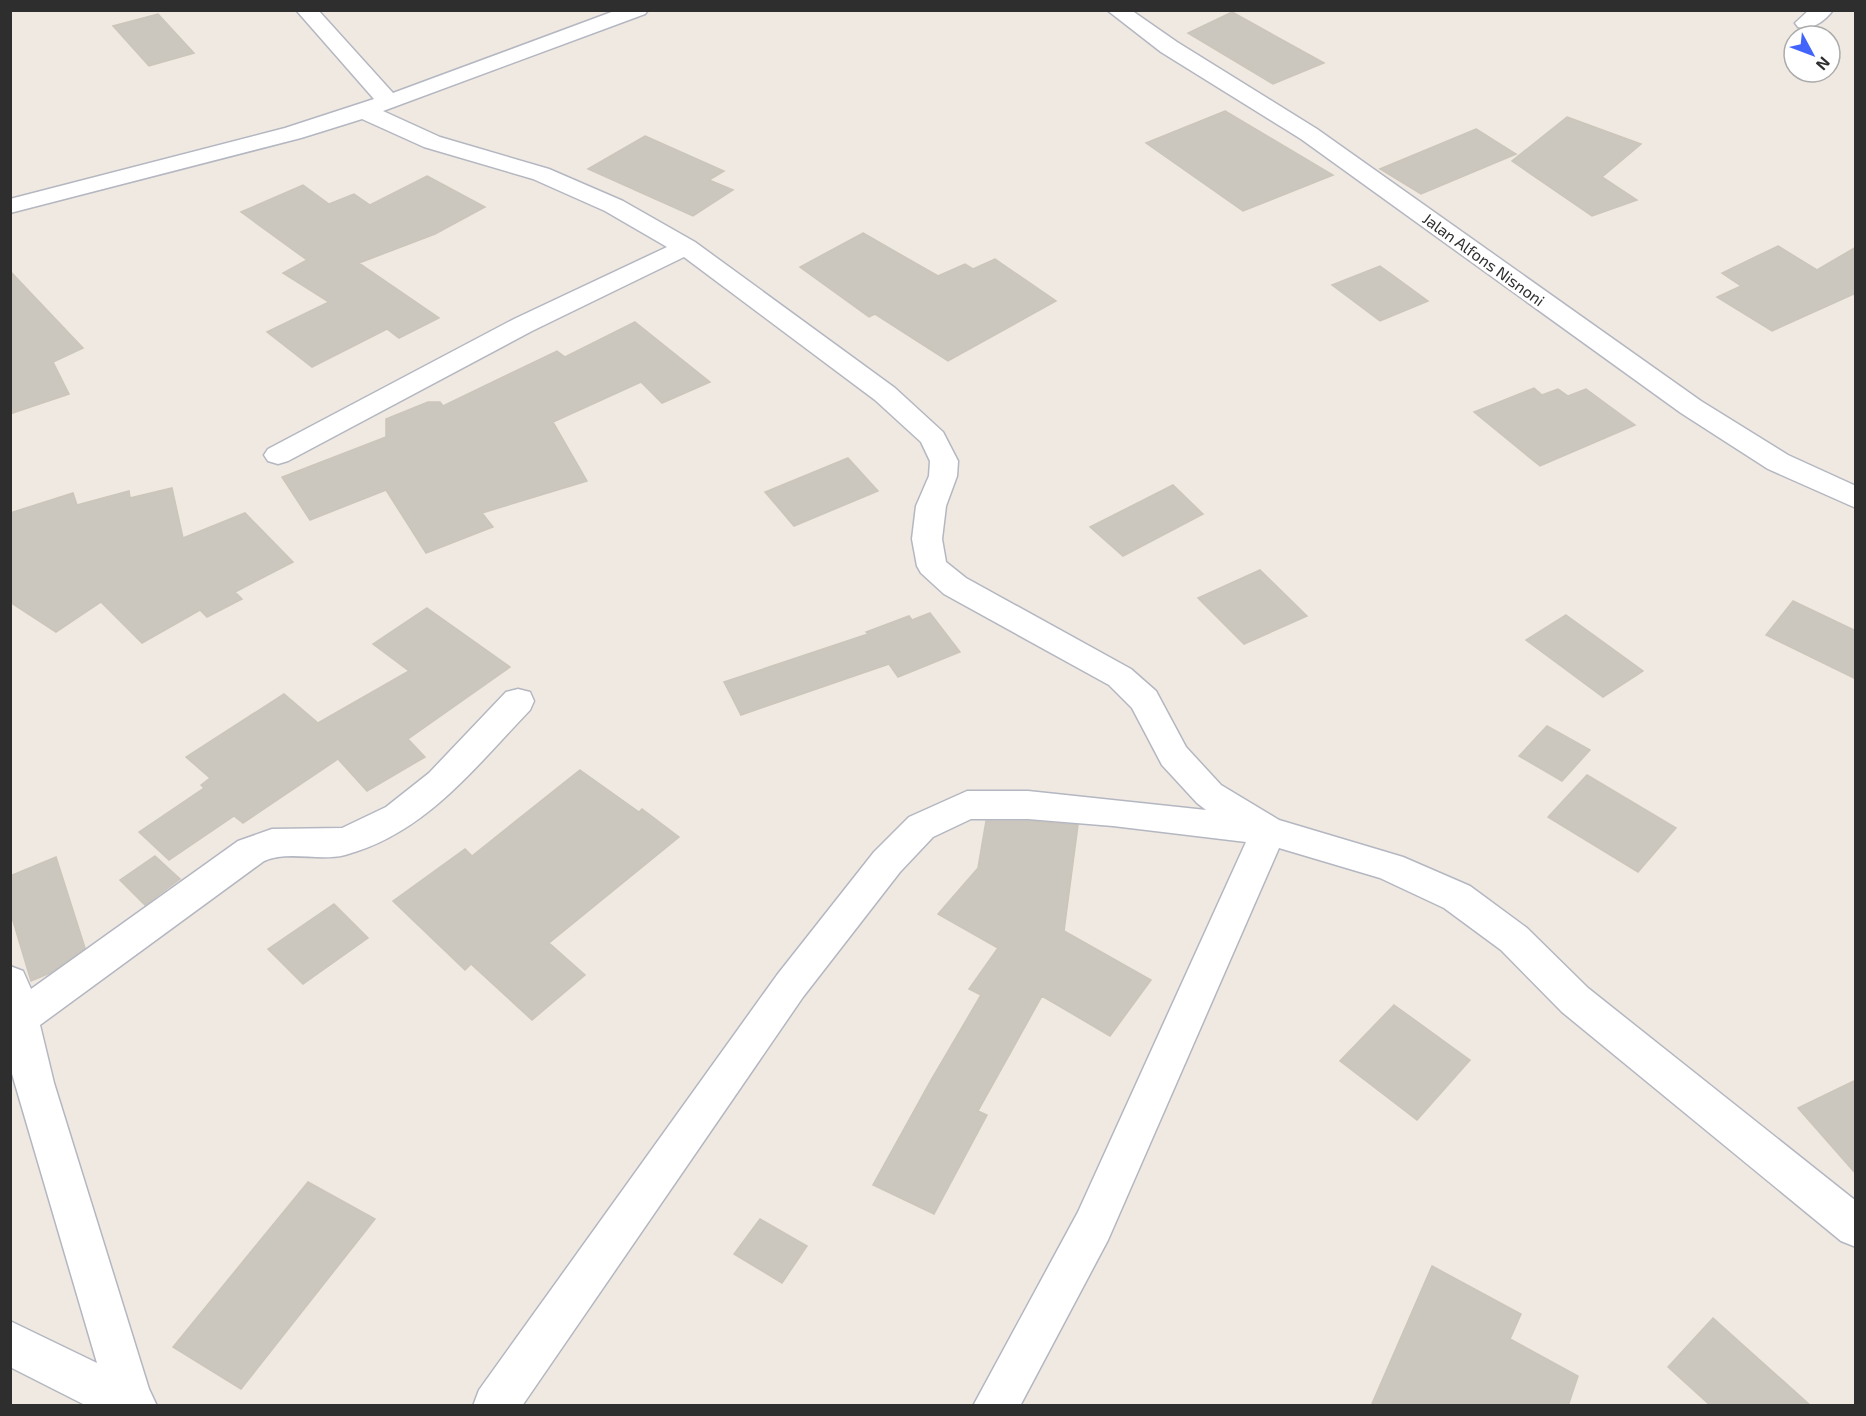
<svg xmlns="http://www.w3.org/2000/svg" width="1866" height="1416" font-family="'Exo 2',sans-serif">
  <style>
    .building { fill: #cbc7bf; stroke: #cbc5ba; stroke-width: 1.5 }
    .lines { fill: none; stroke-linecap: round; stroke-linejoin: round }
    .street-casing { stroke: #b4b7c1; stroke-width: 3 }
    .secondary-casing { stroke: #b4b7c1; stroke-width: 3 }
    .street { fill: #fff; fill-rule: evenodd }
    .secondary { fill: #fff; fill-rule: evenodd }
    .labels { text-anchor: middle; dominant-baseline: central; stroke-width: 6; stroke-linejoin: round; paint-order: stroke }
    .far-street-label { font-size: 16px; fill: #2e2e2e; stroke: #fff }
  </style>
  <rect width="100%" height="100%" fill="#efe9e1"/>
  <path class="building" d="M1232,12L1324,63L1273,84L1188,33Z
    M158,14L194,53L149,66L113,26Z
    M1225,111L1333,175L1243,211L1146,143Z
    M1567,117L1641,144L1602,177L1637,200L1592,216L1512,161Z
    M1476,129L1516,154L1421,194L1380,169Z
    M645,136L724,171L709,180L733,190L693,216L588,169Z
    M427,176L485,207L435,234L359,263L439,318L399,338L387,329L312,367L267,332L329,302L283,273L307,260L241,212L303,185L329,204L354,194L370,205Z
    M863,233L938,276L965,264L973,269L995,259L1056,301L948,361L875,314L869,317L800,267Z
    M1778,246L1817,270L1856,247V293L1772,331L1717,297L1741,286L1722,273Z
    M1380,266L1398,279L1428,301L1380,321L1332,285Z
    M10,271L83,348L53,362L69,394L10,414Z
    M635,322L710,382L662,403L641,382L553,422L587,481L482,513L493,527L426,553L386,490L310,520L282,477L386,437V419L428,402H440L443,406L557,351L565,357Z
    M1534,388L1542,395L1558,389L1568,396L1586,389L1635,425L1540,466L1474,412Z
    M848,458L878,491L794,526L765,492Z
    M1173,485L1203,514L1123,556L1090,527Z
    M172,488L183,538L245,513L293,562L235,592L242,599L207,617L200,610L142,643L101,602L56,632L10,602V513L73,493L77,505L129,491L130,498Z
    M1260,570L1307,616L1244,644L1198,598Z
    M1793,601L1856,631V679L1766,635Z
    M427,608L510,667L408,739L425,757L367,791L338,759L243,823L234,816L169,860L139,832L204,788L201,785L210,778L186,757L284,694L318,723L409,671L373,644Z
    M930,613L960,652L898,677L889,664L741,715L724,682L868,634L866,632L909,616L912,620Z
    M1566,615L1643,671L1603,697L1526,640Z
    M1547,726L1590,750L1562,781L1519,756Z
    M580,770L639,812L642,809L679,837L549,943L585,975L532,1020L471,964L465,970L393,901L465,849L472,856Z
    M1587,775L1676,828L1638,872L1548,817Z
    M986,821H1028L1078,825L1064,931L1151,980L1110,1036L1042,996L978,1111L987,1115L934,1214L873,1185L931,1080L981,995L969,989L998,948L938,914L978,868Z
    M155,856L180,879L145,905L120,880Z
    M56,857L85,948L50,973L31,981L10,911V876Z
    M334,904L368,938L303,984L268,949Z
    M1394,1005L1470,1060L1417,1120L1340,1061Z
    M1856,1080V1174L1798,1108Z
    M308,1182L375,1219L241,1389L173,1347Z
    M760,1219L807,1246L782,1283L734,1254Z
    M1432,1266L1521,1314L1510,1339L1578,1376L1568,1406H1371Z
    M1713,1318L1811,1406H1711L1668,1367Z"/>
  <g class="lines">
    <g class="street-casing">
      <path id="street" d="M296,10H318L393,93L617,10H648L645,14L383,111L440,137L549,169L623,201L695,242L895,388L943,432L958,461L957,476L946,506L942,539L946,562L966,578L1131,669L1156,691L1186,747L1221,785L1279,820L1403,857L1470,886L1527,928L1588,988L1856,1201V1247L1841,1241L1562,1012L1501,950L1444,908L1380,878L1279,848L1108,1240L1020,1406H973L1078,1212L1246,842L1113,826L1028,819H971L933,837L900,872L803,997L522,1406H473L479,1390L777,975L874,852L909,817L967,791H1028L1206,810L1197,803L1162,765L1132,708L1109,685L944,594L921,573L917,566L912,539L916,506L929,476L930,461L921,442L875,400L684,257L532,331L288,461L278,464L268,461L264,455L268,449L514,319L667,247L605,211L533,179L424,147L362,119L301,138L10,213V199L285,128L374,99Z
        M1809,10H1833C1825,21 1811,31 1798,27L1795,23Z
        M518,689L530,692L534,701L530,710C474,768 426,833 345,855C318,862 290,850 264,861L40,1025L54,1083L149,1389L157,1406H87L10,1367V1321L97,1363L10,1067V966L23,971L31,989L238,841L272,829L342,828L386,807L429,773L506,692Z"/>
    </g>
    <g class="secondary-casing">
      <path id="secondary" d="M1107,10H1131L1177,42L1317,129L1701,401L1788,455L1856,486V508L1768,469L1681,413L1301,139L1161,52Z"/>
    </g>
    <use href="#street" class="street"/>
    <use href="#secondary" class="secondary"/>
  </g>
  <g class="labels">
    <g class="far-street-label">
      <text transform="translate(1484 259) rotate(36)">Jalan Alfons Nisnoni</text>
    </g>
  </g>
  <rect width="1866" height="1416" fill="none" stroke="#2e2e2e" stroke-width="24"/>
  <g transform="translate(1812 54) rotate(131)"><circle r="28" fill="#ffffff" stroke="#ababab" stroke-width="1.5"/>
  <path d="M0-4.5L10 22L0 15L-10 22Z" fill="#4264fb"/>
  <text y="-9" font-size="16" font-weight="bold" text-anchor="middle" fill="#2e2e2e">N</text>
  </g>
</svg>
